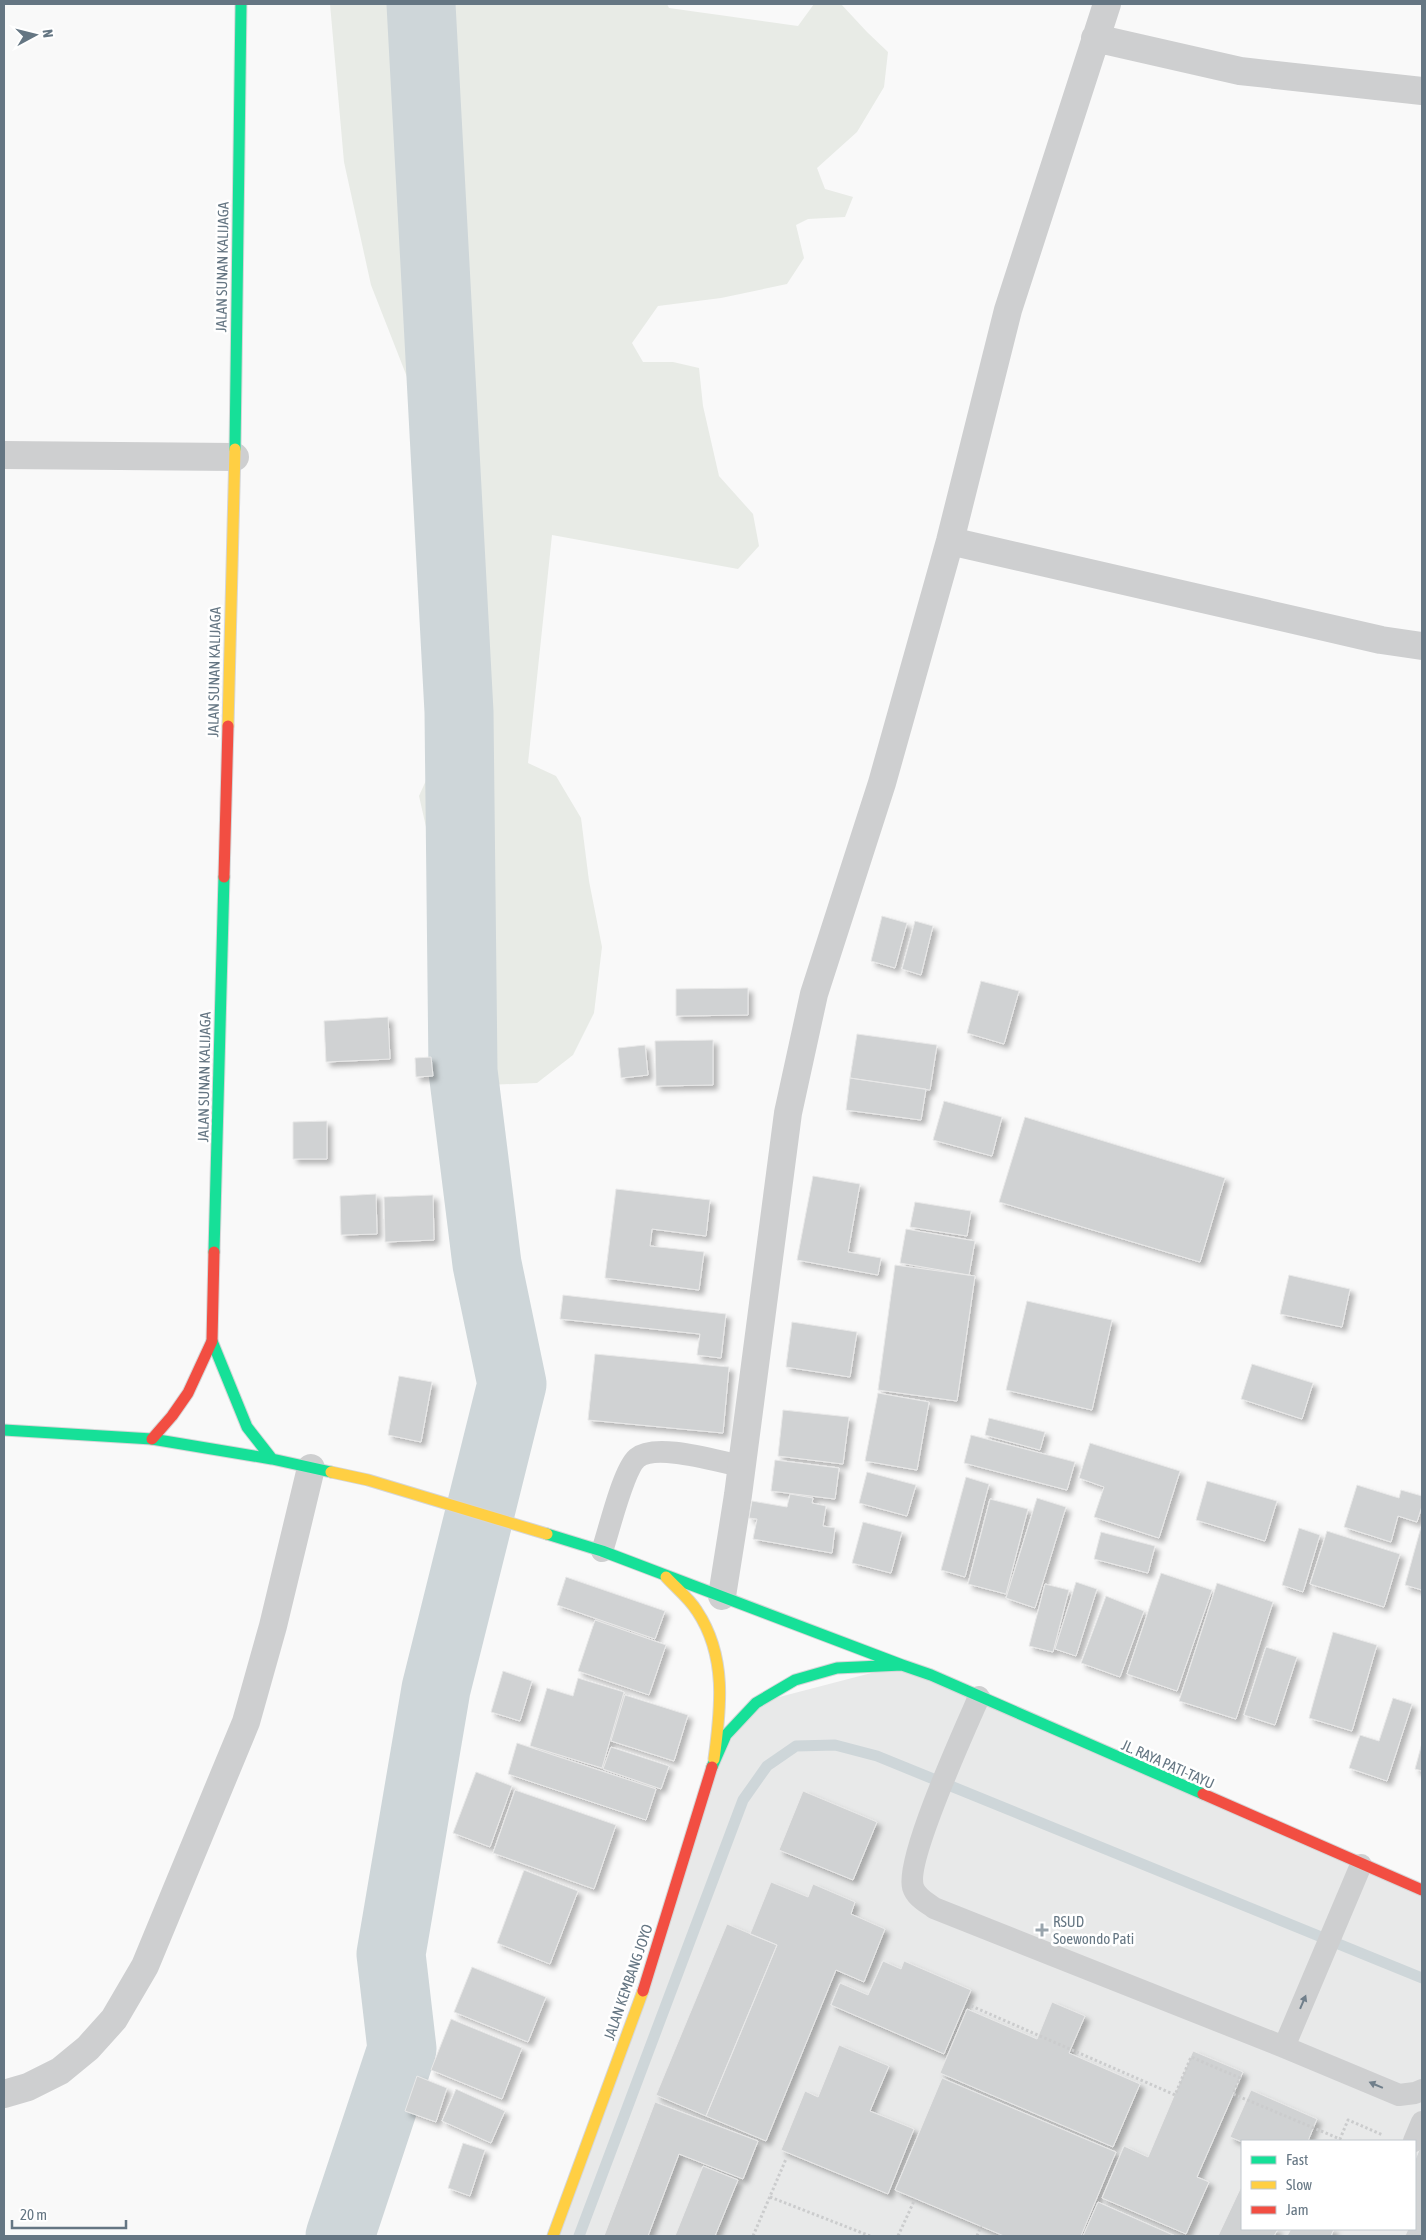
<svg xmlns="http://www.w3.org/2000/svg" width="1426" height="2240" font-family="'Asap Condensed',sans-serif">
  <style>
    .built { fill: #e8e9e9; fill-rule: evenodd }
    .green { fill: #e8ebe6 }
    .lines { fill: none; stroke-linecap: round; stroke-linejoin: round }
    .stream { stroke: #ced6d9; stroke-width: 11 }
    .river { stroke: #ced6d9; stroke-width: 69 }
    .building { fill: #d0d2d3; stroke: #e8e8e8; filter: url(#shadow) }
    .fast-casing { stroke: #d5d6d7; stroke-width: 13 }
    .slow-casing { stroke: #d5d6d7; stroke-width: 13 }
    .jam-casing { stroke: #d5d6d7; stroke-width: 13 }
    .path { stroke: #cbcccd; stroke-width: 3; stroke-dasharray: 2.5 2.5; stroke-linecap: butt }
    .lane { stroke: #cecfd0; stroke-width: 22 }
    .street { stroke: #cecfd0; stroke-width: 28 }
    .fast { stroke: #16e098; stroke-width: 11 }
    .slow { stroke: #ffcf43; stroke-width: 11 }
    .jam { stroke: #f24e42; stroke-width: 11 }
    .oneway { fill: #707f8b }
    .poi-dot { fill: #99a4ac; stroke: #fff; stroke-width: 2 }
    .labels { text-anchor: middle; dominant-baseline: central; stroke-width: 5; stroke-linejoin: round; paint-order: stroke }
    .street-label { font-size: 15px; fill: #657683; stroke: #fff }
    .poi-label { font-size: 15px; fill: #657683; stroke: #fff; text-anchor: start }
  </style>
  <defs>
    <filter id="shadow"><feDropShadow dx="4.5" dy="4.5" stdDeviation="2.5" flood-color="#0004"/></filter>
  </defs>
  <rect width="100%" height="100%" fill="#f9f9f9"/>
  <path class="built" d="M902,1665L1422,1890V2236H553L712,1768L756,1703ZM1242,2141H1415V2229H1242Z"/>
  <path class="green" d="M330,4H667L669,8L798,26L814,4H841L867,32L888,52L884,87L857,132L817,168L825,189L853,197L845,217L808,219L796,225L804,258L787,284L721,298L658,306L632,343L643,362H673L699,368L703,406L719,476L753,514L759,546L738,569L552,535L528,763L556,776L581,818L589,881L602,947L594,1013L573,1055L537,1083L487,1085L451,1089L436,871L419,796L475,672L472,543L371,285L344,162Z"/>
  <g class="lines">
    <path class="stream" d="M579,2236L743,1800L767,1766L796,1746L835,1745L877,1756L1422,1978"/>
    <path class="river" d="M340,2236L402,2049L391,1954L436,1689L512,1384L487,1264L463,1071L459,712L421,4"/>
  </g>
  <path class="building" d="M882,916L907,923L895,968L871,961Z
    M915,921L933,926L921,975L902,969Z
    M981,981L1019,991L1004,1044L967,1033Z
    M748,988V1015L676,1016V989Z
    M388,1017L390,1059L326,1062L324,1021Z
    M857,1034L937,1045L930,1090L850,1078Z
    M713,1040V1085L656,1086L655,1041Z
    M645,1045L648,1075L621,1078L618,1048Z
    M431,1057L433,1076L416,1077L415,1058Z
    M850,1078L926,1089L921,1120L846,1110Z
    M944,1101L1002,1117L992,1156L933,1140Z
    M1025,1117L1225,1178L1200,1262L999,1202Z
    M327,1121V1159H293V1122Z
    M813,1176L860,1184L848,1252L881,1258L878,1275L797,1260Z
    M616,1189L710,1200L706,1236L652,1229L650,1246L704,1252L699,1290L605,1278Z
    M376,1194L377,1234L341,1235L340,1196Z
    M433,1195L434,1240L385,1242L384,1197Z
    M915,1202L971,1211L967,1236L910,1227Z
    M906,1229L975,1241L969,1275L900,1263Z
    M895,1265L975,1276L957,1401L878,1390Z
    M1289,1275L1350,1289L1342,1327L1280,1314Z
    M563,1295L726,1314L721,1358L697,1355L700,1334L560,1319Z
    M1027,1301L1112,1320L1092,1410L1006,1390Z
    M792,1322L857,1332L850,1377L786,1367Z
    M595,1354L729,1367L723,1433L588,1420Z
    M1252,1364L1313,1383L1302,1419L1241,1399Z
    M399,1376L432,1382L421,1442L388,1435Z
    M878,1393L929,1402L917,1470L865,1461Z
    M783,1410L849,1417L843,1464L778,1456Z
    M989,1418L1045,1432L1040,1450L985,1435Z
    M971,1435L1075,1462L1067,1490L964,1463Z
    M1090,1443L1180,1471L1159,1538L1094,1517L1104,1487L1079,1478Z
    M775,1460L839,1468L835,1499L771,1491Z
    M867,1472L916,1485L907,1516L859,1503Z
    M966,1477L989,1484L965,1577L941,1570Z
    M1207,1481L1277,1501L1265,1541L1196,1520Z
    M1357,1485L1399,1498L1401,1490L1422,1496V1506L1417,1522L1398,1516L1391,1542L1344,1527Z
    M790,1494L813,1498L812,1503L826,1506L823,1526L835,1528L832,1553L753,1539L757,1519L749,1518L752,1501L787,1507Z
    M1037,1498L1066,1507L1035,1608L1006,1598Z
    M990,1499L1028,1509L1006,1594L968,1584Z
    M863,1522L902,1532L891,1573L852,1563Z
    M1421,1527H1422V1590L1405,1585Z
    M1299,1528L1320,1535L1303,1592L1282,1585Z
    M1327,1531L1400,1554L1384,1607L1310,1584Z
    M1101,1532L1155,1546L1148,1573L1094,1559Z
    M1161,1573L1212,1590L1177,1691L1127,1674Z
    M566,1577L665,1611L655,1639L557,1605Z
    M1076,1582L1097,1589L1076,1656L1055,1649Z
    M1217,1583L1273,1602L1236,1719L1179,1701Z
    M1045,1584L1069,1590L1053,1652L1029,1646Z
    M1106,1596L1144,1611L1120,1677L1081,1663Z
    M595,1620L666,1645L649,1695L578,1671Z
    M1333,1632L1377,1645L1352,1731L1309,1718Z
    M1266,1647L1297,1657L1275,1725L1244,1715Z
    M503,1671L532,1681L520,1721L491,1712Z
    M578,1678L624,1692L602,1768L530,1746L547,1688L573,1696Z
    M625,1695L688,1715L674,1761L611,1741Z
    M1393,1698L1412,1704L1387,1781L1349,1768L1360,1735L1379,1741Z
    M517,1743L656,1789L646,1820L508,1774Z
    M1422,1743V1771L1415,1769Z
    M611,1747L669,1766L661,1789L603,1769Z
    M476,1772L512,1786L490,1847L453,1833Z
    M515,1790L616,1825L594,1889L493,1853Z
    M803,1791L877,1822L853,1880L779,1850Z
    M524,1870L578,1891L550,1964L497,1943Z
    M771,1882L808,1897L813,1884L855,1902L851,1914L885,1929L864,1982L836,1970L766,2141L706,2116L777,1945L750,1934Z
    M727,1924L777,1945L706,2116L656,2095Z
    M883,1961L901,1969L904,1961L971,1990L944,2054L831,2005L840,1983L868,1995Z
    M472,1967L546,1997L528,2042L454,2012Z
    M1052,2002L1085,2016L1069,2053L1140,2084L1113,2147L940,2073L967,2009L1037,2039Z
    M451,2019L522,2048L502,2099L431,2070Z
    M839,2045L889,2066L870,2111L914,2129L888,2194L781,2150L805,2091L818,2097Z
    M1193,2051L1243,2072L1197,2177L1209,2182L1186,2234L1102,2198L1124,2146L1148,2157Z
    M417,2076L447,2088L436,2122L405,2111Z
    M942,2078L1116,2152L1081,2236H1004L895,2190Z
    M456,2089L505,2111L491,2143L442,2121Z
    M1251,2090L1317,2119L1308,2141L1242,2142L1230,2137Z
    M655,2102L758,2141L743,2179L679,2154L648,2236H604Z
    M463,2143L485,2150L470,2196L448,2188Z
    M1422,2143V2236H1405L1408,2229H1415V2160Z
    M703,2166L738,2180L715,2236H675Z
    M1241,2187L1242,2229H1278L1274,2236H1218Z
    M1098,2202L1175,2236H1083Z
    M1291,2229H1334L1331,2236H1287Z"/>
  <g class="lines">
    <g class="fast-casing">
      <path id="fast" d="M235,449L241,4
        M214,1252L224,877
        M212,1341L247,1427L272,1459
        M4,1430L152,1439L272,1459L331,1472
        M547,1534L602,1551L902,1665
        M712,1767L726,1735L756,1703L795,1680L837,1668L902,1665L931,1675L1203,1794"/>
    </g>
    <g class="slow-casing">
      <path id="slow" d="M228,726L235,449
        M331,1472L368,1480L547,1534
        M666,1577C676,1588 689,1598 697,1611C727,1656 721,1708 714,1759
        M553,2236L643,1991"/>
    </g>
    <g class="jam-casing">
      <path id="jam" d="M224,877L228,726
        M152,1439L172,1416L188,1393L212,1341L214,1252
        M1203,1794L1422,1890
        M643,1991L712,1767"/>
    </g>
    <path class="path" d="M971,2006L1175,2095L1191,2057L1240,2078L1233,2094L1340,2139L1348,2120L1383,2135
      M770,2197L870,2236
      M753,2236L786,2159
      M898,2236L915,2199
      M977,2236L981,2226"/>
    <path class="lane" d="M602,1551C609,1531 623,1470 637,1458C656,1442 719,1462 742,1466
      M979,1697C965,1729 905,1860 913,1887C916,1897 926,1902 934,1908L1284,2047L1399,2095L1415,2093L1422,2090
      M1284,2047L1361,1865
      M1414,2141L1422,2122"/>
    <path class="street" d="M1095,38L1240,71L1422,91
      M4,455L235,457
      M950,541L1381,640L1422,646
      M722,1596L738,1495L788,1113L814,994L882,783L950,541L1008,310L1107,4
      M4,2094L28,2087L60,2071L88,2048L114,2019L145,1966L246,1722L273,1626L311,1468"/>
    <use href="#fast" class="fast"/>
    <use href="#slow" class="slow"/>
    <use href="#jam" class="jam"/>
  </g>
  <defs><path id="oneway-solid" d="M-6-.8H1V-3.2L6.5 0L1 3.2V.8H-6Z" transform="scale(1.25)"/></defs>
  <g class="oneway">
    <use href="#oneway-solid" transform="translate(1303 2002) rotate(-67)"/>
    <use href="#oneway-solid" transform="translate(1376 2085) rotate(-157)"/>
  </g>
  <path class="poi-dot" d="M1039.5 1922.5h5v5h5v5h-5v5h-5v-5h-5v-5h5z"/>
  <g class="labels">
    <g class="street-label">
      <text transform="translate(222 267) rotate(-89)">JALAN SUNAN KALIJAGA</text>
      <text transform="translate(214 672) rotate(-89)">JALAN SUNAN KALIJAGA</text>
      <text transform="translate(204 1077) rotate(-89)">JALAN SUNAN KALIJAGA</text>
      <text transform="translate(1168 1764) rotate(24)">JL. RAYA PATI-TAYU</text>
      <text transform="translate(628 1982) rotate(-71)">JALAN KEMBANG JOYO</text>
    </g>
    <g class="poi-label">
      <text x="1053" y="1921">RSUD<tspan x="1053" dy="17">Soewondo Pati</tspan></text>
    </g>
  </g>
  <rect width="1426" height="2240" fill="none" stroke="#657683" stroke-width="10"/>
  <rect x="1241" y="2140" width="175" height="90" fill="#ffffff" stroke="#c1c8cd"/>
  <rect x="1251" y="2156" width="25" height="8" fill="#16e098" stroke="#c1c8cd"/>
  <text x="1286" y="2165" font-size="15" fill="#657683">Fast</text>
  <rect x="1251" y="2181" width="25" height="8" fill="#ffcf43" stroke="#c1c8cd"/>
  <text x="1286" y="2190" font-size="15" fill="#657683">Slow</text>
  <rect x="1251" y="2206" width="25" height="8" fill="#f24e42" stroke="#c1c8cd"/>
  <text x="1286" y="2215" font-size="15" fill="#657683">Jam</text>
  <g transform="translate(35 35) rotate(83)" stroke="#ffffff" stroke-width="4" paint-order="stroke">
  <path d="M0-4L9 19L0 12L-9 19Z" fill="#657683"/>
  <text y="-8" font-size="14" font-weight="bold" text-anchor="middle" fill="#657683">N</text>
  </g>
  <path d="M12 2220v8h114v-8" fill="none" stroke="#657683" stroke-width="2.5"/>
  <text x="20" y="2220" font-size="15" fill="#657683" stroke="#ffffff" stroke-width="4" paint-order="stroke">20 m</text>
</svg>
